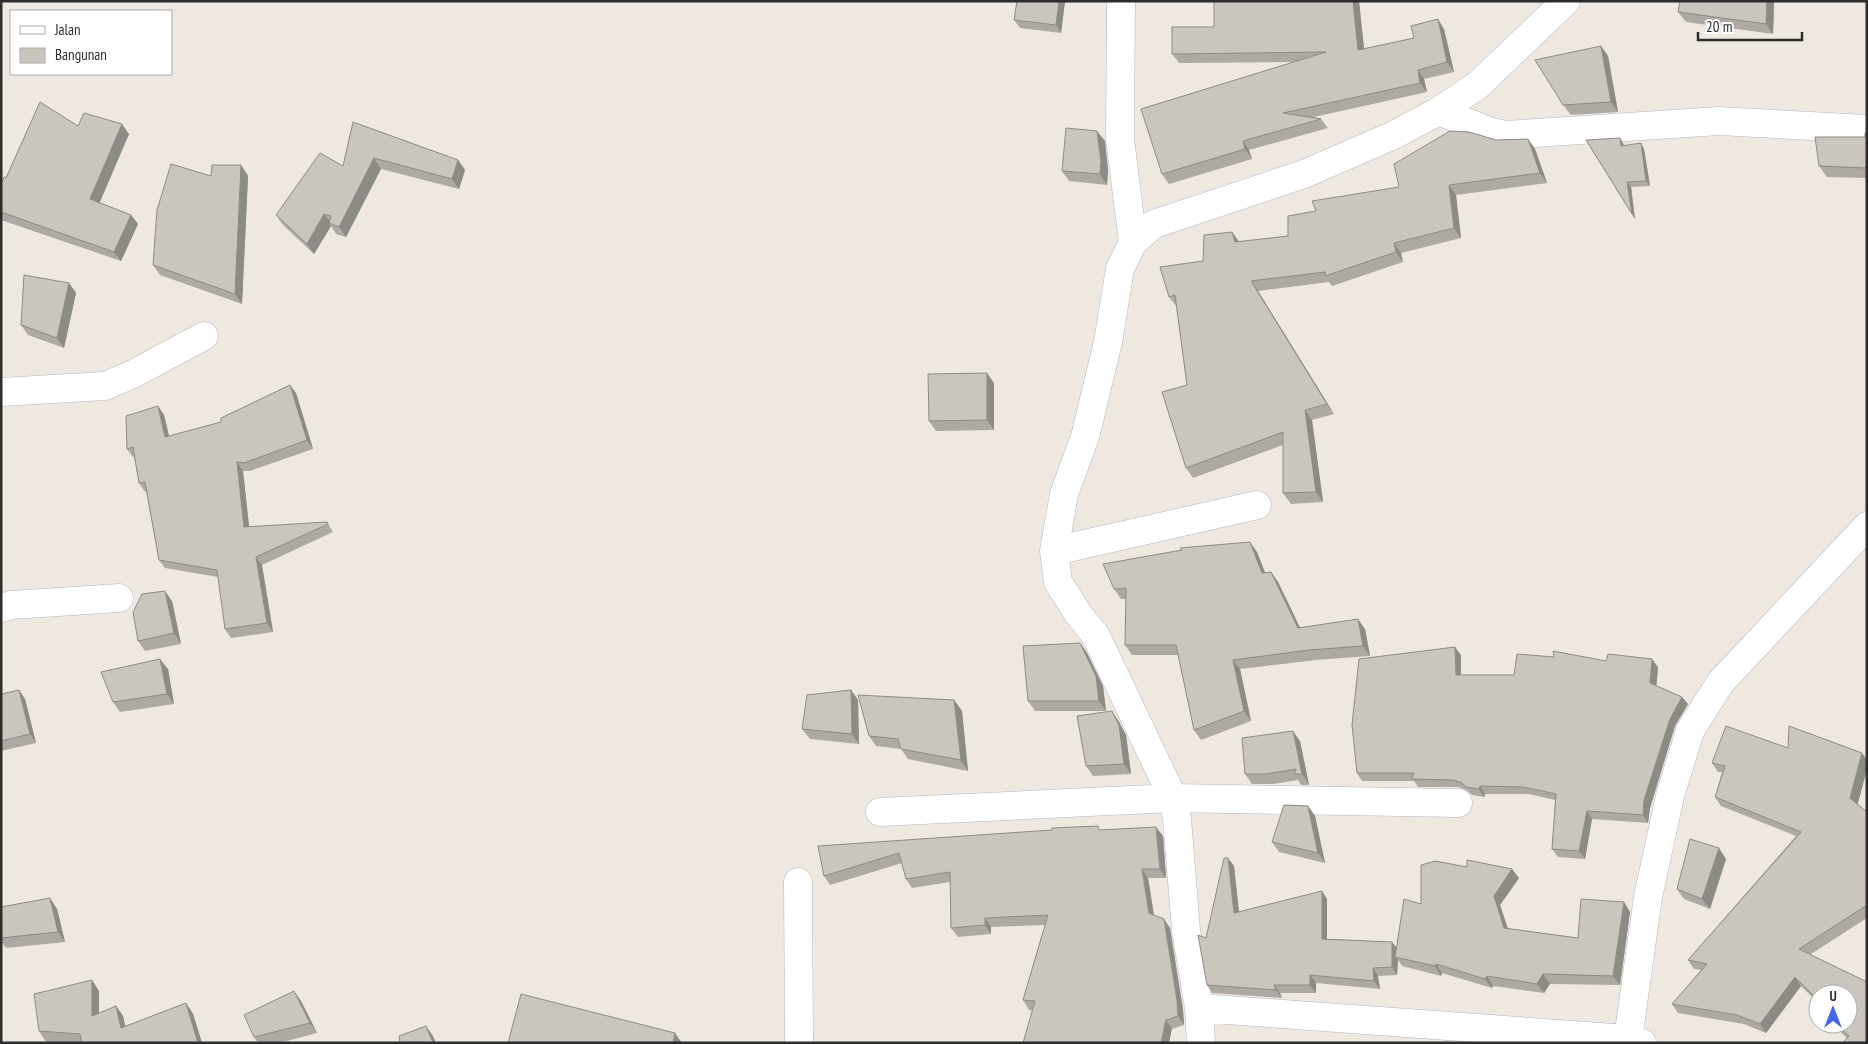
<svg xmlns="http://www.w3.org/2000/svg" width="1868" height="1044" font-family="'PT Sans Narrow',sans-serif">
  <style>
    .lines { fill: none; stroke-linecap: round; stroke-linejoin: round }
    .street-casing { stroke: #b3b6c0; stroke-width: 29 }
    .street { stroke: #fff; stroke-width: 28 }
    .wall { fill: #aeaaa3 }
    .shaded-wall { fill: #8d8b85 }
    .building { fill: #cac6be; stroke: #8d8b85 }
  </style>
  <rect width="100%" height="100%" fill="#eee8e0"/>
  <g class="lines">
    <g class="street-casing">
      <path id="street" d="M1121,1L1120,139L1133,242
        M1439,111L1491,132L1506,135L1719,121L1867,129
        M1,392L105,386L133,374L204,336
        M1054,551L1257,505
        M1,608L11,605L119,598
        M880,812L1173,798L1458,803
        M798,882L799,1043
        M1199,1008L1628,1039L1642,1043
        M1628,1039L1648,897L1670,796L1690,731L1720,683L1867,526
        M1201,1043L1199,1008L1186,930L1177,819L1173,798L1096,636L1079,615L1058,582L1054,551L1064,494L1085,437L1108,342L1120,269L1133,242L1154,224L1304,174L1394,135L1439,111L1478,85L1566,1"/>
    </g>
    <use href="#street" class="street"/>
  </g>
  <path class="wall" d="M1017,1H1065L1061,33L1020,28L1014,20Z
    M1214,1H1359L1364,49L1414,38L1444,29L1454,72L1424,79L1427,92L1314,117L1321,119L1328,128L1249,150L1252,159L1169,184L1162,174L1294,62L1179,63L1172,54L1214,27Z
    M1680,1H1774V2L1773,34L1686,22L1678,12Z
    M1601,46L1608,56L1618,112L1571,115L1563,105Z
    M353,122L458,160L465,170L459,189L381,169L346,237L336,234L331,226L314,254L283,225L276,215L343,166Z
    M78,126L129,134L99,202L131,215L138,224L121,261L1,220V184Z
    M1867,132V178L1827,177L1819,166L1865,137Z
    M1528,139L1535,149L1547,183L1456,195L1461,238L1401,253L1403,262L1332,286L1329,282L1258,291L1334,414L1312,420L1323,502L1291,504L1283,493V445L1193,478L1186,468L1187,385L1177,307L1169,297L1203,261L1232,232L1239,242L1288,236L1316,211L1399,187L1496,140Z
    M1586,140L1623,143L1624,146L1641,143L1644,149L1650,186L1631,187L1635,219Z
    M1105,141L1108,171L1107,185L1069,181L1062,171Z
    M241,165L248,176L242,304L160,275L153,265L211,176Z
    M69,283L76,293L64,348L28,335L21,325Z
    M994,383V430L936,431L929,421Z
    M296,393L313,449L250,471H243L249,527L327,522L333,532L262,565L273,632L231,638L225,629L218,577L165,568L159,560L146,491L145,492L139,483L134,457H133L127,449L158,406L164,415L169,436L221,422Z
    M1257,552L1265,573L1271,572L1278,582L1300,628L1365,629L1370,656L1316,660L1240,669L1251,721L1201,740L1194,730L1178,655H1132L1125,645L1126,599H1121L1114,589Z
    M172,601L181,644L145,651L138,641Z
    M1080,643L1087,653L1103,686L1106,711H1035L1028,701Z
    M1461,655V675H1514L1606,661L1658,667L1656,686L1688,704L1675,726L1650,808L1648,823L1592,819L1585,859L1558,857L1552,849L1555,800L1529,794H1485L1484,797L1472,795L1466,790L1458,787H1418L1414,781H1362L1357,773Z
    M168,669L174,704L120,712L113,702Z
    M19,690L25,699L36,743L1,751V694Z
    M851,690L858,700L859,744L810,739L802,729Z
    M954,700L962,711L968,771L908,759L901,749L876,746L869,736Z
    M1112,711L1119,722L1126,735L1131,774L1093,776L1086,766Z
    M1300,741L1309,785H1301L1298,780L1273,784H1252L1245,774Z
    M1788,748L1867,760V769L1857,804L1867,812V918L1811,954L1867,1043L1847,1038L1836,1028L1833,1024H1848L1818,994V1003L1801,986L1766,1033L1744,1024L1678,1013L1672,1004L1701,970L1694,969L1688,960L1796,836L1721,806L1715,797L1722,772H1718L1712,763Z
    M1308,806L1315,816L1325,863L1279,852L1272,842Z
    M1101,830L1163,836L1166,878H1148L1154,915L1170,928L1183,1010L1184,1025L1172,1029L1029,1010L1023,1000L1045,925L991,927V934L958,937L951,928L950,882L912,888L906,879L902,863L830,885L824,876L818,846Z
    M1726,859L1710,909L1684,899L1677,889Z
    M1234,866L1239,912L1327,899V939L1392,942L1397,948L1421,904L1519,878L1500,905L1508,929L1578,938L1624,902L1630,912L1620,985L1550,984L1544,993L1493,986L1492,988L1442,973L1441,976L1402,966L1398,960L1397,975L1378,976L1380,989L1316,983V993H1280L1282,998L1212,993L1207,985L1206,938Z
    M50,898L57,909L65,942L6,948L1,941V907Z
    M99,991V1013L116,1006L123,1016L125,1026L186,1003L193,1014L202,1043H65L46,1042L39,1031Z
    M301,1001L317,1033L279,1043H258L254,1037Z"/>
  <path class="shaded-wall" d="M1059,1H1065L1061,33L1056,25Z
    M1353,1H1359L1365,59L1358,50Z
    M1767,1H1774V2L1773,34L1766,24Z
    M1438,19L1444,29L1454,72L1447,62Z
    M1601,46L1608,56L1618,112L1611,102Z
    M1418,70L1424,79L1427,92L1420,83Z
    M122,124L129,134L97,209L90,199Z
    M1097,131L1105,141L1108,171L1107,185L1100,174Z
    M1620,138L1623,143L1625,152L1621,146Z
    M1528,139L1535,149L1547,183L1540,173Z
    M1243,141L1249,150L1252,159L1245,149Z
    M1641,143L1644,149L1650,186L1646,181Z
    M374,158L381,169L346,237L339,227Z
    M458,160L465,170L459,189L452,179Z
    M241,165L248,176L242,304L235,294Z
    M1627,182L1631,187L1635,219L1632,214Z
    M1449,185L1456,195L1461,238L1454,228Z
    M324,214L332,224L329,223L331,226L314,254L307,244Z
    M131,215L138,224L121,261L114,252Z
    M1232,232L1240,243L1235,242Z
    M1394,243L1401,253L1403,262L1396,252Z
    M1251,281L1258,291L1334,414L1327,404Z
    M69,283L76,293L64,348L57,338Z
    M987,373L994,383V430L987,420Z
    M290,385L296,393L313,449L307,440Z
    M158,406L164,415L171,445L165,437Z
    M1305,410L1312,420L1323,502L1316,492Z
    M237,462L243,471L250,535L244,527Z
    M1250,542L1257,552L1269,583L1262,573Z
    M256,557L262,565L273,632L267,623Z
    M1271,572L1278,582L1305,638L1298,628Z
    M165,591L172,601L181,644L174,633Z
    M1358,619L1365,629L1370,656L1363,646Z
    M1080,643L1087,653L1103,686L1106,711L1099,701Z
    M1455,647L1461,655V683L1456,675Z
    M160,659L168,669L174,704L167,694Z
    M1652,659L1658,667L1656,691L1650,683Z
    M1233,660L1240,669L1251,721L1244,711Z
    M19,690L25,699L36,743L30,734Z
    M851,690L858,700L859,744L852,734Z
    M1682,697L1688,704L1675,726L1650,808L1648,823L1643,815L1644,800L1670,719Z
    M954,700L962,711L968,771L961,760Z
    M1112,711L1119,722L1126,735L1131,774L1124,764Z
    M1293,731L1300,741L1309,785L1302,774Z
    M1862,753L1867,760V769L1857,807L1850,798Z
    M1480,786L1485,794L1484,797L1479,789Z
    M1308,806L1315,816L1325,863L1318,853Z
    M1587,811L1592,819L1585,859L1579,851Z
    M1156,827L1163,836L1166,878L1160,869Z
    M1719,848L1726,859L1710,909L1702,899Z
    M1228,858L1234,866L1240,922L1234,913Z
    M1142,869L1148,878L1155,922L1149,913Z
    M1512,869L1519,878L1500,905L1511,938L1504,928L1494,896Z
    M1322,891L1327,899V947L1322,939Z
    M50,898L57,909L65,942L58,932Z
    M1624,902L1630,912L1620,985L1613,976Z
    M985,918L991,927V934L985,925Z
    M1164,919L1170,928L1183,1010L1184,1025L1178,1016Z
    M1392,942L1398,950L1395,957L1398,960L1397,975L1392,967Z
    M1436,964L1442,973L1441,976L1435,966Z
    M1373,968L1378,976L1380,989L1374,981Z
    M1543,974L1550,984L1544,993L1537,984Z
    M1310,975L1316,983V993L1310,985Z
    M1487,976L1493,986L1492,988L1485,979Z
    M1795,977L1801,986L1766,1033L1760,1024Z
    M92,980L99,991V1027L92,1016Z
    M1274,985L1280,993L1282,998L1276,990Z
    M294,991L301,1001L317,1033L310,1023Z
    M186,1003L193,1014L202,1043H198Z
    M116,1006L123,1016L128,1038L121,1028Z
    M1166,1020L1172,1029L1169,1043H1161Z
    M426,1026L433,1036L436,1043H433Z
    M675,1033L682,1043H673Z"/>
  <path class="building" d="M1017,1H1059L1056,25L1014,20Z
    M1214,1H1353L1358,50L1414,38L1411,26L1438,19L1447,62L1418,70L1420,83L1283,113L1321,119L1243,141L1245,149L1162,174L1141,109L1326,52L1172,54V27H1214Z
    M1680,1H1767L1766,24L1678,12Z
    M1601,46L1611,102L1563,105L1535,60Z
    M40,102L78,126L84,113L122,124L90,199L131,215L114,252L1,212V184L4,177L6,178Z
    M353,122L458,160L452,179L374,158L339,227L329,223L331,216L324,214L307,244L276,215L320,153L343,166Z
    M1066,128L1097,131L1101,161L1100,174L1062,171Z
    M1450,131L1469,132L1496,140L1528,139L1540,173L1449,185L1454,228L1394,243L1396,252L1325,276V272L1251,281L1327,404L1305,410L1316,492L1283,493V432L1186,468L1162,392L1187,385L1175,295L1169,297L1160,267L1203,261L1204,235L1232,232L1235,242L1288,236V216L1316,211L1312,201L1399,187L1394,164Z
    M1867,132V168L1819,166L1815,137H1865V133Z
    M1620,138L1621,146L1641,143L1646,181L1627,182L1632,214L1586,140Z
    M171,164L211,176L212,165H241L235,294L153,265L157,210Z
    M24,275L69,283L57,338L21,325Z
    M987,373V420L929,421L928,374Z
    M290,385L307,440L244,463L237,462L244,527L327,522L328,524L256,557L267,623L225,629L217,570L159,560L145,482L139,483L133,447L127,449L126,416L158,406L165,437L221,422V418Z
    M1250,542L1262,573L1271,572L1298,628L1358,619L1363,646L1309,650L1233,660L1244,711L1194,730L1176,645H1125L1126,588L1114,589L1103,564L1182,550L1180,548Z
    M165,591L174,633L138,641L133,612L142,594Z
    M1080,643L1096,676L1099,701H1028L1023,646Z
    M1455,647L1456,675H1514L1517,654L1554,657L1553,651L1606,661L1608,654L1652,659L1650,683L1682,697L1670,719L1644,800L1643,815L1587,811L1579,851L1552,849L1556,794L1523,787L1480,786L1479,789L1466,787L1461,782L1453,780L1412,779L1414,773H1357L1352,725L1359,659Z
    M160,659L167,694L113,702L101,672Z
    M19,690L30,734L1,741V694Z
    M851,690L852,734L802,729L807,695Z
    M858,695L954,700L961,760L901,749L898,739L869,736Z
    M1112,711L1119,725L1124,764L1086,766L1077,716Z
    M1726,726L1788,748L1789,726L1862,753L1850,798L1867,812V905L1799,949L1867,982V1043H1842L1849,1036L1835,1024H1848V994H1818V1000L1795,977L1760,1024L1737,1015L1672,1004L1707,964L1688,960L1801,832L1715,797L1725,766L1712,763Z
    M1293,731L1302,774H1294L1296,769L1266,774H1245L1242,738Z
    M1284,805L1308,806L1318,853L1272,842Z
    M1098,826L1099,830L1156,827L1160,869H1142L1149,913L1164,919L1177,1000L1178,1016L1166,1020L1161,1043H1023L1035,1001L1023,1000L1048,915L985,918V925L951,928L950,872L906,879L899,853L824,876L818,846L1052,830V828Z
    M1690,839L1719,848L1702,899L1677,889Z
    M1224,858H1228L1234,913L1322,891V939L1392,942V967L1373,968L1374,981L1310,975V985H1274L1276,990L1207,985L1198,935L1206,938Z
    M1467,860L1512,869L1494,896L1504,928L1578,938L1581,899L1624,902L1613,976L1543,974L1537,984L1487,976L1485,979L1436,964L1435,966L1395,957L1404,899L1421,904V865L1435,861L1467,867Z
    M50,898L58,932L1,938V907Z
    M92,980V1016L116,1006L121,1028L186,1003L198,1043H82L80,1034L39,1031L34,994Z
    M294,991L310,1023L254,1037L244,1015Z
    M521,994L675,1033L673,1043H508Z
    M426,1026L433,1043H398L400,1042L399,1036Z"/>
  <rect width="1868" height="1044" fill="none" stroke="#2d2d2d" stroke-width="5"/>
  <rect x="10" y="10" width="162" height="65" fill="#ffffff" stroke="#ababab"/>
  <rect x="20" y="26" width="25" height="8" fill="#ffffff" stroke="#ababab"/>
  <text x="55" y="35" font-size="15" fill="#2d2d2d">Jalan</text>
  <rect x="20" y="48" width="25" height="15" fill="#cac6be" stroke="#ababab"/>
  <text x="55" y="60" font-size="15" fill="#2d2d2d">Bangunan</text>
  <g transform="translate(1833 1009)"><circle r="24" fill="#ffffff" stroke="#ababab"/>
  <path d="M0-4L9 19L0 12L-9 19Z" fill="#4565f6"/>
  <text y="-8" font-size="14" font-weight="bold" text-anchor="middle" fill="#2d2d2d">U</text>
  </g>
  <path d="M1698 32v8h104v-8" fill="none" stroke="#2d2d2d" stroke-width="2.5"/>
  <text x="1706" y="32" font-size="15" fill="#2d2d2d" stroke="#ffffff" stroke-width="4" paint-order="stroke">20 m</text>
</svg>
